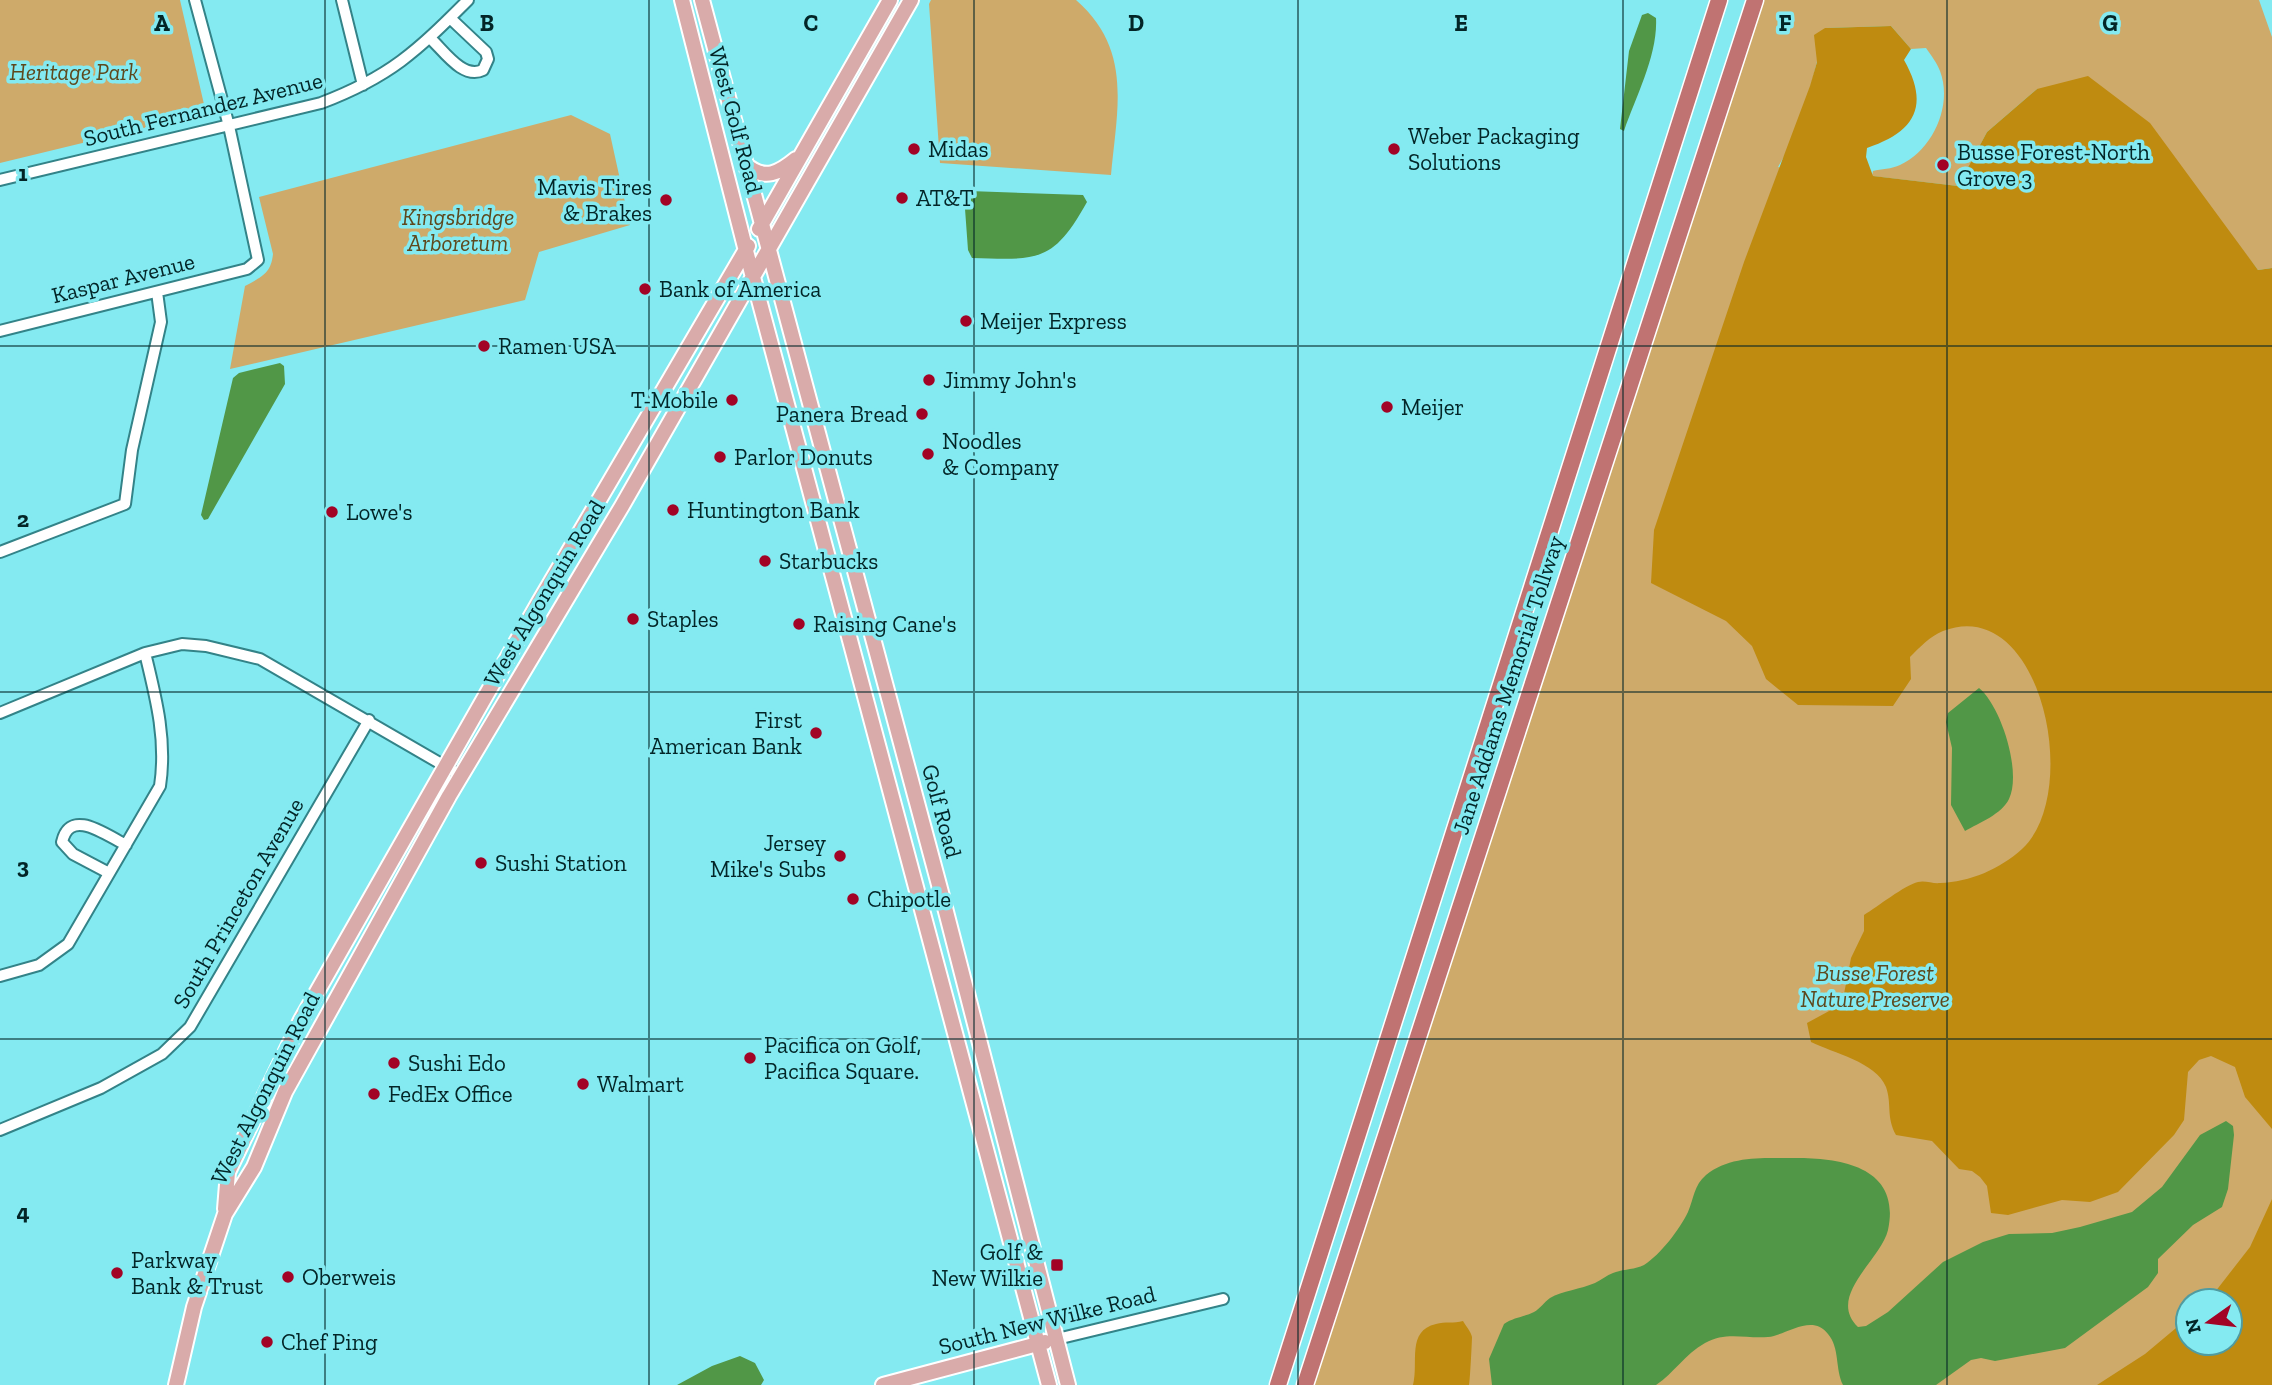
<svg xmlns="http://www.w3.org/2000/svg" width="2272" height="1385" font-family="'Zilla Slab',serif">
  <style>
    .green { fill: #ceaa6a; fill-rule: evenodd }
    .forest { fill: #bf8b10 }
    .water { fill: #519747 }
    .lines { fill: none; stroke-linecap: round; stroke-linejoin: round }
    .minor-casing { stroke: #338388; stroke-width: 14 }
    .major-casing { stroke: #fff; stroke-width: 18 }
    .highway-casing { stroke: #fff; stroke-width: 19 }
    .minor { stroke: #fff; stroke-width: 10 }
    .major { stroke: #d9abaa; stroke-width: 14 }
    .highway { stroke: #c07372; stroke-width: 16 }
    .grid { fill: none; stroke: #032527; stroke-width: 2; stroke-opacity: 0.55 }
    .poi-dot { fill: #a20325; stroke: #84eaf1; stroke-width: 2.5 }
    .labels { text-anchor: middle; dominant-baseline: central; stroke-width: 7; stroke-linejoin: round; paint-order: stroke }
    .park-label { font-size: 23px; font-style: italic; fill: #5e481d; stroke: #84eaf1 }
    .street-label { font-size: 23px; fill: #032527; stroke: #84eaf1 }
    .poi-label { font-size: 23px; fill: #032527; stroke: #84eaf1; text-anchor: start }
    .grid-label { font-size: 23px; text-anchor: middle; font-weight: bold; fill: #032527; stroke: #84eaf1; stroke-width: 7; stroke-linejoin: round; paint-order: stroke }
  </style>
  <rect width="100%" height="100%" fill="#84eaf1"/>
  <path class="green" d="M0,0H180L206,113L0,163Z
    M931,0H1076C1133,50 1117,108 1111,175L940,163L929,4Z
    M1758,0H2259L2272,37V268L2258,270L2205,202L2037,89L1987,132L1958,186L1872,176L1873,171C1881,169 1892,169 1900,165C1933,150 1953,105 1940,71C1937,63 1931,55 1926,48L1911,49L1891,26L1825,28C1814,74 1803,127 1778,167L2272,293V1385H1305ZM2188,1301H2230V1343H2188Z
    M571,115L610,134L630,225L539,252L525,300L230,369L245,286C261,277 271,274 273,254L259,197Z"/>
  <path class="forest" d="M1891,26L1911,49L1904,60C1930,106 1915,132 1867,148L1866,157L1873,176L1958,186L1987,132L2037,89L2088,76L2150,123L2258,270L2272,268V1129L2245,1097L2235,1067L2211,1056L2199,1060L2188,1072L2184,1120L2174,1135L2118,1192L2090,1202L2062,1200L2008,1215L1991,1213L1987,1186L1980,1177L1972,1171L1959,1169L1932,1141L1896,1135C1886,1117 1892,1104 1886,1087C1876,1062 1833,1053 1811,1042L1807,1023L1842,1004L1851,958L1864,931V915C1877,907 1905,885 1918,882C1925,880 1933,884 1940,883C1970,882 2000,869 2022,849C2083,793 2041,593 1943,631C1930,636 1919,648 1910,657L1911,679L1893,706L1798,705L1766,679L1752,646L1726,621L1651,583L1654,530L1744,262L1810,86L1817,62L1814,35L1825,28Z
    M2272,1199V1385H2097L2145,1354L2188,1318V1343H2230V1301H2208L2250,1247Z
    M1463,1321C1466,1326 1471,1332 1472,1337C1472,1341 1470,1382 1469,1385H1413C1419,1363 1406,1331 1436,1324C1445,1321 1454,1324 1463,1321Z"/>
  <path class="water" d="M1648,13L1656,18C1658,55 1636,96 1624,131L1620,129L1629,51L1642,15Z
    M969,191L1083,195L1087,202C1053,263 1038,260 972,258L968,250L964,195Z
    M280,363L284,366L285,384L208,519L204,520L201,515L233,378L239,373Z
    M1979,688C2001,706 2022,772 2009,799C2002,814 1979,823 1965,831L1951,805L1952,748L1946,722L1948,713Z
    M2226,1121L2233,1126L2234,1135L2228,1189L2222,1207L2193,1225L2158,1259V1273L2148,1287L2065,1348L1995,1361L1981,1358L1971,1360L1936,1385H1843C1835,1369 1840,1348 1828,1334C1812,1313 1787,1335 1768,1337C1746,1339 1726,1331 1705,1343C1685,1354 1674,1373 1656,1385H1492L1489,1359L1504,1324C1514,1317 1524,1317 1534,1312C1540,1309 1544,1302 1550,1298C1562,1291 1581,1289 1595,1283C1601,1280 1607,1275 1613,1273C1623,1269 1634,1270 1644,1265C1660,1255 1680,1229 1688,1212C1694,1198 1694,1185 1706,1175C1729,1156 1761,1158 1788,1158C1836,1157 1902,1164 1888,1230C1881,1260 1826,1296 1858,1327L1866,1326L1888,1312L1943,1262L1983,1242L2009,1234L2052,1233L2080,1227L2132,1212L2162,1187L2200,1135Z
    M740,1356L755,1363L764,1380L761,1385H677L712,1366Z"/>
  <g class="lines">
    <g class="minor-casing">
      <path id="minor" d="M342,0L363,85
        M430,38C444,51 463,80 483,70L488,59L486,52L450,18
        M0,180L321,103C390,77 417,51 468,0
        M0,331L247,269L258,260L229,126L195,0
        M0,552L125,504L132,450L161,322L157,292
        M0,713L145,653L182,644L206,646L260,659L462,776
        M109,873L73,854L62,842C70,807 106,835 126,845
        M0,976L39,965L68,944L160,786C167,740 156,698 145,653
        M0,1130L101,1088L162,1054L190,1027L369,720
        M1057,1339L1223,1299"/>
    </g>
    <g class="major-casing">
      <path id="major" d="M682,0L746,251L1049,1385
        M702,0L942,896L1068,1385
        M746,165C765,181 779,173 796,159
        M759,229L890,0
        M225,1209L228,1172L301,1020L538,604L748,246
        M176,1385L194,1307L225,1214L254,1167L285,1092L449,796L622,506L911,0
        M883,1385L1045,1342"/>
    </g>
    <g class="highway-casing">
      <path id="highway" d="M1278,1385L1719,0
        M1305,1385L1755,0"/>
    </g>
    <use href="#minor" class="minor"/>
    <use href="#major" class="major"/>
    <use href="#highway" class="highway"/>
  </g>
  <path class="grid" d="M325,0V1385M649,0V1385M974,0V1385M1298,0V1385M1623,0V1385M1947,0V1385M0,346H2272M0,692H2272M0,1039H2272"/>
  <g class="poi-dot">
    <circle cx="914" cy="149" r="7"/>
    <circle cx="1394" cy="149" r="7"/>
    <circle cx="1943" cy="165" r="7"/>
    <circle cx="902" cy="198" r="7"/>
    <circle cx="666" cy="200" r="7"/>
    <circle cx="645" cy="289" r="7"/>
    <circle cx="966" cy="321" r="7"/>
    <circle cx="484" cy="346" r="7"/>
    <circle cx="929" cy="380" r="7"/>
    <circle cx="732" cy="400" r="7"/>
    <circle cx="1387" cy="407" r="7"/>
    <circle cx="922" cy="414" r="7"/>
    <circle cx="928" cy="454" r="7"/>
    <circle cx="720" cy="457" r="7"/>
    <circle cx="673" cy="510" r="7"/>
    <circle cx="332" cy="512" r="7"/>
    <circle cx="765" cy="561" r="7"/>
    <circle cx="633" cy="619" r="7"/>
    <circle cx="799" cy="624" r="7"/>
    <circle cx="816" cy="733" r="7"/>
    <circle cx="840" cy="856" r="7"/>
    <circle cx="481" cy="863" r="7"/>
    <circle cx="853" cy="899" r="7"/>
    <circle cx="750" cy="1058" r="7"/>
    <circle cx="394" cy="1063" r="7"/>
    <circle cx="583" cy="1084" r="7"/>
    <circle cx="374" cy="1094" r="7"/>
    <rect x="1050" y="1258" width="14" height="14" rx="3.5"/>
    <circle cx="117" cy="1273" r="7"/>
    <circle cx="288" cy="1277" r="7"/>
    <circle cx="267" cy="1342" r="7"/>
  </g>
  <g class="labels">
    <g class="park-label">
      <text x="74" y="72">Heritage Park</text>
      <text x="458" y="217">Kingsbridge<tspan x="458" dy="26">Arboretum</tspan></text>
      <text x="1875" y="973">Busse Forest<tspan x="1875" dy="26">Nature Preserve</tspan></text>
    </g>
    <g class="street-label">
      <text transform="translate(203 109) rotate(-14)">South Fernandez Avenue</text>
      <text transform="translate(736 120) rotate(75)">West Golf Road</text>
      <text transform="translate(123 278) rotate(-14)">Kaspar Avenue</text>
      <text transform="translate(544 593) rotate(-59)">West Algonquin Road</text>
      <text transform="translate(1508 685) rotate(-72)">Jane Addams Memorial Tollway</text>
      <text transform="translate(942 811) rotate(75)">Golf Road</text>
      <text transform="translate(238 903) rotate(-60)">South Princeton Avenue</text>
      <text transform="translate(265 1088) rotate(-63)">West Algonquin Road</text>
      <text transform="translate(1047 1320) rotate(-14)">South New Wilke Road</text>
    </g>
    <g class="poi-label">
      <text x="1408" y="136">Weber Packaging<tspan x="1408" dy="26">Solutions</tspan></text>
      <text x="928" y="149">Midas</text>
      <text x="1957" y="152">Busse Forest-North<tspan x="1957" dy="26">Grove 3</tspan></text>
      <text x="652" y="187" text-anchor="end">Mavis Tires<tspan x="652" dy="26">&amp; Brakes</tspan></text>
      <text x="916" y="198">AT&amp;T</text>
      <text x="659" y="289">Bank of America</text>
      <text x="980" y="321">Meijer Express</text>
      <text x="498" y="346">Ramen USA</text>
      <text x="943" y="380">Jimmy John's</text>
      <text x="718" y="400" text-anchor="end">T-Mobile</text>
      <text x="1401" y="407">Meijer</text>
      <text x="908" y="414" text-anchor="end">Panera Bread</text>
      <text x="942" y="441">Noodles<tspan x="942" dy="26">&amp; Company</tspan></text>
      <text x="734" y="457">Parlor Donuts</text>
      <text x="687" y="510">Huntington Bank</text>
      <text x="346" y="512">Lowe's</text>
      <text x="779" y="561">Starbucks</text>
      <text x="647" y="619">Staples</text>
      <text x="813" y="624">Raising Cane's</text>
      <text x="802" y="720" text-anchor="end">First<tspan x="802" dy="26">American Bank</tspan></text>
      <text x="826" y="843" text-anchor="end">Jersey<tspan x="826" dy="26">Mike's Subs</tspan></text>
      <text x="495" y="863">Sushi Station</text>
      <text x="867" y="899">Chipotle</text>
      <text x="764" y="1045">Pacifica on Golf,<tspan x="764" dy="26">Pacifica Square.</tspan></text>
      <text x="408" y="1063">Sushi Edo</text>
      <text x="597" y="1084">Walmart</text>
      <text x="388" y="1094">FedEx Office</text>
      <text x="1043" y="1252" text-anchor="end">Golf &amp;<tspan x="1043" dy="26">New Wilkie</tspan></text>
      <text x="131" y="1260">Parkway<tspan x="131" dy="26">Bank &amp; Trust</tspan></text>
      <text x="302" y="1277">Oberweis</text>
      <text x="281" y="1342">Chef Ping</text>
    </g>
  </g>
  <g class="grid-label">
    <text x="162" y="31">A</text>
    <text x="487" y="31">B</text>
    <text x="811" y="31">C</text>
    <text x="1136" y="31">D</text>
    <text x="1461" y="31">E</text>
    <text x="1785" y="31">F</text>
    <text x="2110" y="31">G</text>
    <text x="23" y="181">1</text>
    <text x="23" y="527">2</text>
    <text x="23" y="874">3</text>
    <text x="23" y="1220">4</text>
  </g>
  <g transform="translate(2209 1322) rotate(256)"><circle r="33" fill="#84eaf1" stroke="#509ba0" stroke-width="2"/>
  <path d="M0-5L12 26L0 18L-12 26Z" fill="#a20325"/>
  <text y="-10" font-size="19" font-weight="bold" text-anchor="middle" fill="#032527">N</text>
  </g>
</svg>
